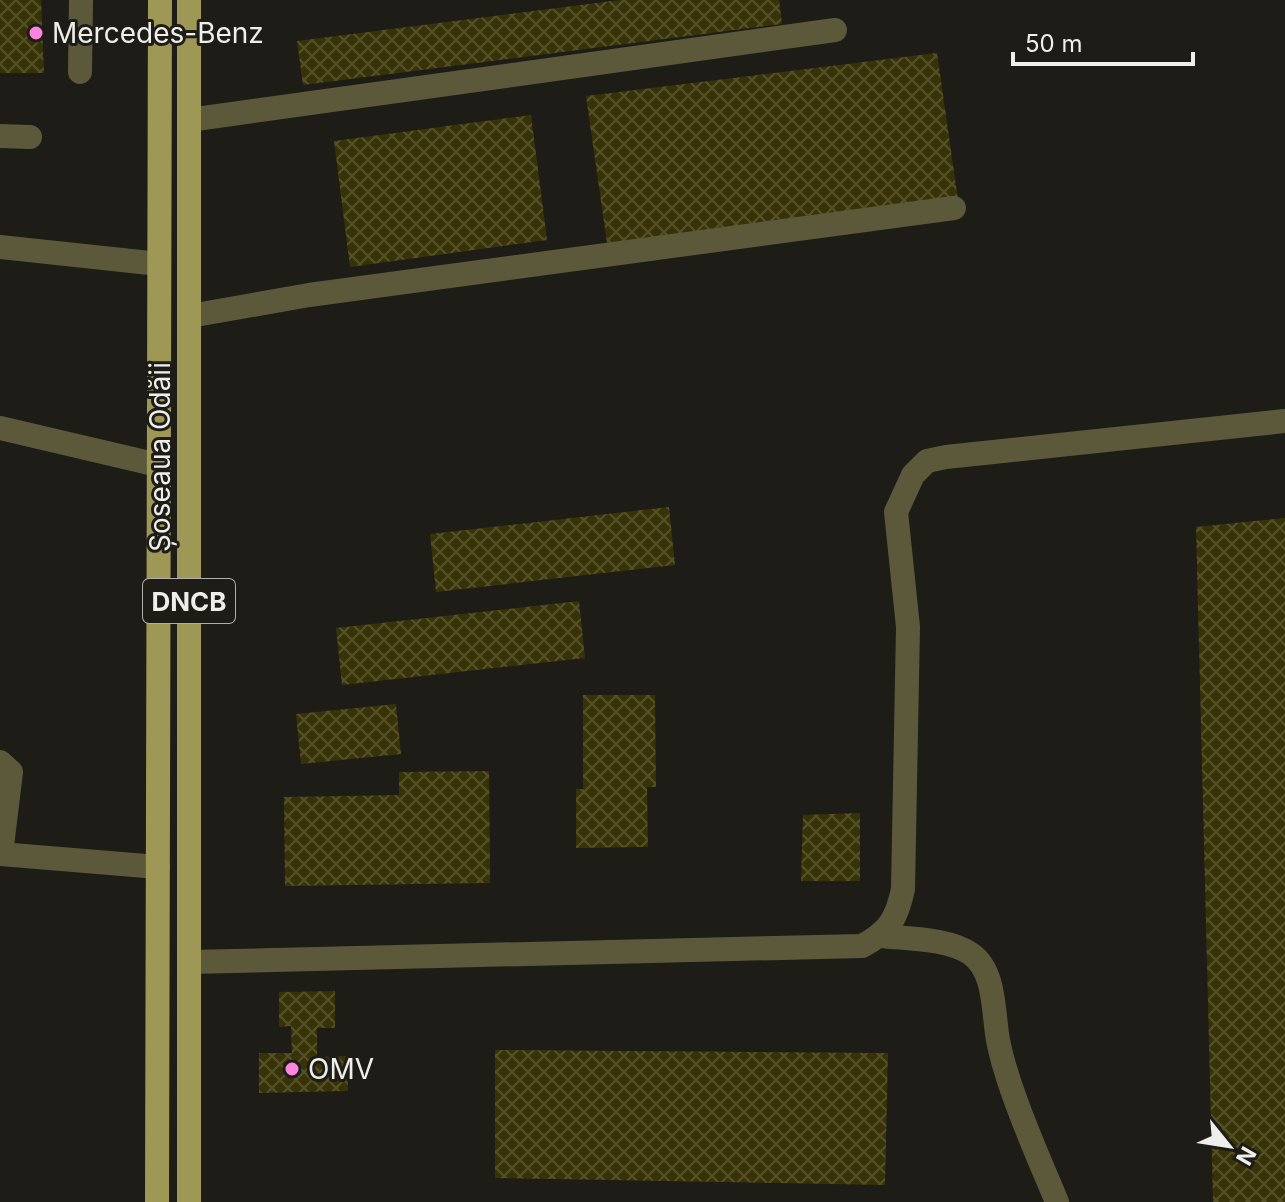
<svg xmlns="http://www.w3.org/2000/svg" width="1285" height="1202" font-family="Inter,sans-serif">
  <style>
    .building { fill: url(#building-cross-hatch) }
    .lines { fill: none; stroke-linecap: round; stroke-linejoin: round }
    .minor { stroke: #5c593b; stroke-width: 24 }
    .major { stroke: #9e9755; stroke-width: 24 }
    .poi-dot { fill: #fe85df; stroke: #1d1c17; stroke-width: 3 }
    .labels { text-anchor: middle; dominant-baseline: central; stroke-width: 6; stroke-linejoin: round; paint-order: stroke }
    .shield { fill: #1d1c17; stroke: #afafab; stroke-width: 2 }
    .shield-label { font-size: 26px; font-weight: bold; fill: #eeeeea }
    .poi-label { font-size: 28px; fill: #eeeeea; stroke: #1d1c17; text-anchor: start }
    .street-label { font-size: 28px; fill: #eeeeea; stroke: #1d1c17 }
  </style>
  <defs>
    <pattern id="building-cross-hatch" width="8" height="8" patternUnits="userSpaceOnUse" patternTransform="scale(2)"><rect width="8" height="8" fill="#383306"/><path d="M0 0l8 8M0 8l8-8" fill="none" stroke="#55512a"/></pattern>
  </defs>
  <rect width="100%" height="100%" fill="#1d1c17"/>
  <path class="building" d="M0,0H41L44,73H0Z
    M620,0H779L782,24L303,85L297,41Z
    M937,53L958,200L607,243L586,96Z
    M531,115L547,240L350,267L334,141Z
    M669,507L675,565L436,592L430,534Z
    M1285,518V1202H1213L1196,527Z
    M579,601L585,658L342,685L336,628Z
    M583,695H655L656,787H647L648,847L576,848V789H583Z
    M396,704L401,754L301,764L296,714Z
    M489,771L490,883L285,886L284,797L399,795V772Z
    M860,813V881H801L803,815Z
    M335,991V1028H317V1057L347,1056L348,1091L259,1093V1053H292L291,1026L279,1027V992Z
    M495,1050L888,1053L885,1185L495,1178Z"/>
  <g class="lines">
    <path class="minor" d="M80,72L81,0
      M189,120L835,30
      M0,136L30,137
      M0,247L159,264
      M190,316L309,295L954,208
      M0,428L158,465
      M0,762L11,772L1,854
      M0,854L158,867
      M881,936C908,939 948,938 971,954C996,971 993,1014 998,1040C1007,1088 1038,1156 1057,1202
      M189,962L862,946C889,932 897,918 903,889L908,627L896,512L913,475L927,461L946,457L1285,421"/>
    <path class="major" d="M157,1202L160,0
      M189,1202V0"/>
  </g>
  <g class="poi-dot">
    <circle cx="36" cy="33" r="8"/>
    <circle cx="292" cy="1069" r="8"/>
  </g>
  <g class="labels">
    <rect class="shield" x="143" y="579" width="92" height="44" rx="6"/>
    <g class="shield-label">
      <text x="189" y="601">DNCB</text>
    </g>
    <g class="poi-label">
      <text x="52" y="33">Mercedes-Benz</text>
      <text x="308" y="1069">OMV</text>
    </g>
    <g class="street-label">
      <text transform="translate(160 457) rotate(-90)">Șoseaua Odăii</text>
    </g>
  </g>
  <g transform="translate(1229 1146) rotate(120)" stroke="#1d1c17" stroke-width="6" paint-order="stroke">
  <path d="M0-6L14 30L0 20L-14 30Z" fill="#eeeeea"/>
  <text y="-12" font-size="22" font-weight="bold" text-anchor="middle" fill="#eeeeea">N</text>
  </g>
  <path d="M1013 52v12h180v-12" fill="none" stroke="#eeeeea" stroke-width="4"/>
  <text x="1025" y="52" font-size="24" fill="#eeeeea" stroke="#1d1c17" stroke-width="6" paint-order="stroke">50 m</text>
</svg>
